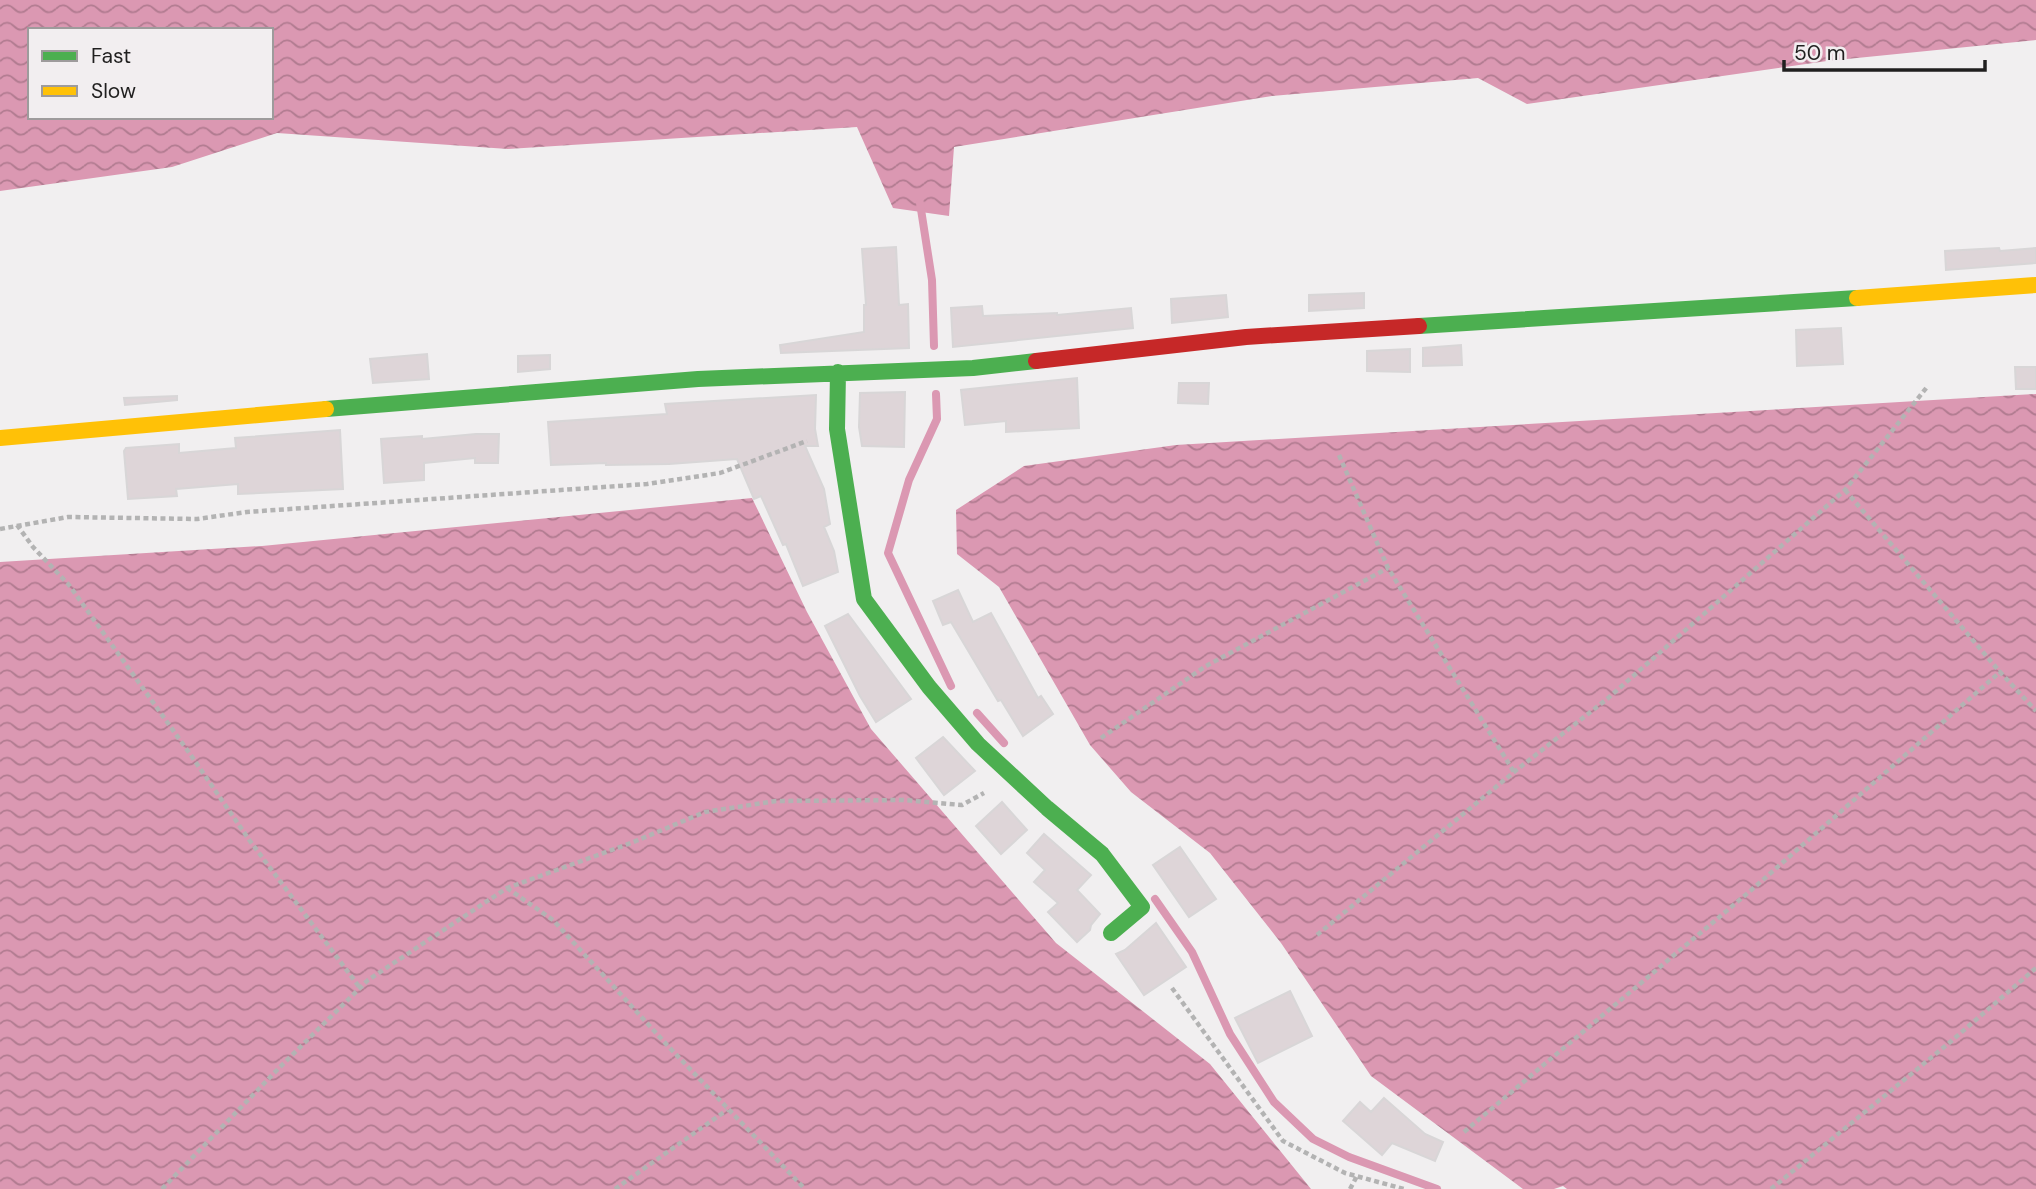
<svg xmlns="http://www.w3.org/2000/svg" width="2036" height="1189" font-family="'DM Sans',sans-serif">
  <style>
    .water { fill: url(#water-waves); fill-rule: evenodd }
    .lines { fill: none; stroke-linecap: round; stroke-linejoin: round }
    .stream { stroke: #db98b2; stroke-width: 8 }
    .building { fill: #ded5d8; stroke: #d8d6d7; stroke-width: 2 }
    .path { stroke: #b3b3b3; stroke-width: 4.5; stroke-dasharray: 5 3.5; stroke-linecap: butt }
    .fast { stroke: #4caf50; stroke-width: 16 }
    .slow { stroke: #ffc107; stroke-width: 16 }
    .jam { stroke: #c62828; stroke-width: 16 }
  </style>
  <defs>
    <pattern id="water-waves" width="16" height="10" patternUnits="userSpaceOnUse" patternTransform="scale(1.75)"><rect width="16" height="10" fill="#db98b2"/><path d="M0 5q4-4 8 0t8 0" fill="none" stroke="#b17b90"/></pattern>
  </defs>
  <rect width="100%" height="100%" fill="#f1eff0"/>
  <path class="water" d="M0,0H2036V40L1827,61L1527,104L1478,78L1272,96L954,147L949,216L893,208L857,127L508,149L277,133L172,167L0,191ZM30,30H271V117H30Z
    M2036,394V1189H1567L1563,1186L1554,1189H1523L1371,1076L1281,943L1210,853L1131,792L1090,745L999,587L957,554L956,510L1024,466L1176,445Z
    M752,498L807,612L871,729L1056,943L1210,1064L1311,1189H0V562L262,546Z"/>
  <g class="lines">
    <path class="stream" d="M920,203L932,280L934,346
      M936,394L937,419L909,480L888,553L951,686
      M977,713L1004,743
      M1155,899L1192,952L1230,1034L1274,1102L1313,1139L1349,1157L1437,1189"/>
  </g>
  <path class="building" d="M896,247L899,305L908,304L909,348L781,353L780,345L864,332V305H866L862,249Z
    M1999,248L2000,251L2036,248V263L1946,270L1945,251Z
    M1364,293V308L1309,311V295Z
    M1226,295L1228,317L1172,323L1171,299Z
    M982,306L983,316L1057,313V315L1131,308L1133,328L953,347L951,308Z
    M1841,328L1843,364L1797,366L1796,330Z
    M1461,345L1462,365L1423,366V348Z
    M1410,349V372L1367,371V351Z
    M427,354L429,379L373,383L370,359Z
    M550,355V369L518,372V356Z
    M2015,367H2036V389H2016Z
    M1077,378L1079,428L1006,432V421L965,425L961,390Z
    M1179,383H1209L1208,404L1178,403Z
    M905,392L904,447L862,446L859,427L860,393Z
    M816,395L815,429L818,446H805L824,489L830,524L824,527L834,551L838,572L803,586L786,544L783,545L761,496L754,499L737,459L669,464L606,465V463L551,465L548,422L667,414L665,404Z
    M177,396V400L125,405L124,398Z
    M340,430L343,489L238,494V484L176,489L177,496L128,499L124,451L126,448L179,444V453L236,448L235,438Z
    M476,434H499L498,463H475V458L424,463V480L384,483L381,439L422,436V439Z
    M958,590L973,622L991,613L1038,698L1041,696L1053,714L1023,736L1001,700L998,701L951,622L943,625L933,601Z
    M848,614L911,699L876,722L860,696L825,626Z
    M943,737L975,771L944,795L916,758Z
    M1002,802L1027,830L1001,854L976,826Z
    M1044,834L1091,875L1077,890L1100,914L1091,925L1090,930L1077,942L1048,912L1058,903L1034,882L1045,870L1027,853Z
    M1180,847L1216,899L1189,917L1153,865Z
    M1156,923L1186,967L1144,995L1116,954L1125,950Z
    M1290,991L1312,1036L1258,1063L1235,1018Z
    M1384,1098L1425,1134L1443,1142L1435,1161L1392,1143L1382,1155L1343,1121L1360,1102L1371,1112Z"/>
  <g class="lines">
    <path class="path" d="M1339,455L1388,568L1514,772
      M1845,490L2000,672
      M17,525L33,547L69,585L190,754L250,841L360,988
      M0,529L68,517L197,519L247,512L647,484L720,473L807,441
      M1101,738L1206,666L1388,568
      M507,888L553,920L667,1045L805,1189
      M1317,935L1514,772L1607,699L1845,490L1927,387
      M1172,988L1283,1141L1345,1173L1404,1189
      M1464,1132L1749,892L2000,672L2036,711
      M162,1189L279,1068L368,980L507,888L631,843L705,812L776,801L903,800L962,805L984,793
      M615,1189L727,1110
      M1350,1189L1357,1176
      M1771,1189L1949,1043L2036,968"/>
    <path class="fast" d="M1419,326L1857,298
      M838,372L837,429L864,599L929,687L978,744L1047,808L1102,854L1142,907L1111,933
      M326,409L698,379L973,368L1036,361"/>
    <path class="slow" d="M1857,298L2036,285
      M0,438L326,409"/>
    <path class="jam" d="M1036,361L1246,337L1419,326"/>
  </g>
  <rect x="28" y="28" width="245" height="91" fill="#f2eef0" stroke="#9e9b9c" stroke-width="2"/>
  <rect x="42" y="51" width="35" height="10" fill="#4caf50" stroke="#9e9b9c" stroke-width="2"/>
  <text x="91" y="63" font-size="21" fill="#201f1f">Fast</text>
  <rect x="42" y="86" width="35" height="10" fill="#ffc107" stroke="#9e9b9c" stroke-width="2"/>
  <text x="91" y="98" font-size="21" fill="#201f1f">Slow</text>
  <path d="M1784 60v10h201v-10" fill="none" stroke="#201f1f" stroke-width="3.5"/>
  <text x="1794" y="60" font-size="21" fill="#201f1f" stroke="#f2eef0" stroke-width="5" paint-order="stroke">50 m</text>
</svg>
